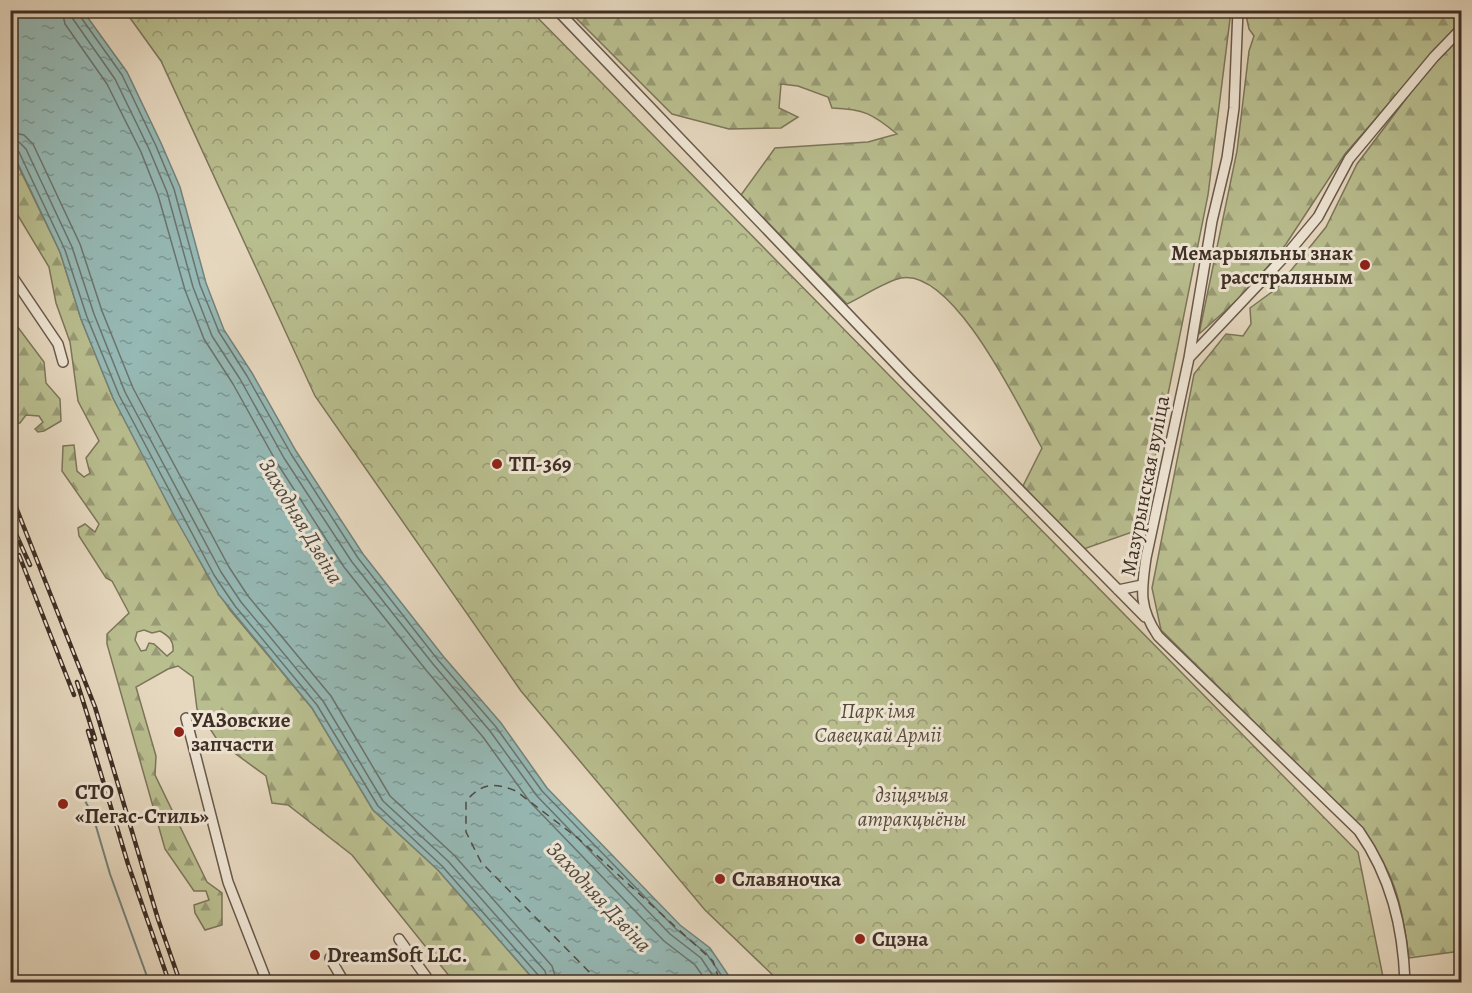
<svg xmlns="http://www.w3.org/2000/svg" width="1472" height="993" font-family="Alegreya,serif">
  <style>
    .forest { fill: url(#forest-firs); stroke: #7c765a; stroke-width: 1.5; fill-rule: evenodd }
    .park { fill: url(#park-crowns); stroke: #7c765a; stroke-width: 1.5 }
    .water { fill: url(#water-ripples); stroke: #73827b; stroke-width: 1.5 }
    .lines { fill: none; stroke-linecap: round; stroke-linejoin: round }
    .shore { stroke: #6a746d; stroke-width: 1.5 }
    .stream { stroke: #73827b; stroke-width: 2 }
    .ferry { stroke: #504b42; stroke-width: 1.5; stroke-dasharray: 8 6; stroke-linecap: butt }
    .minor-casing { stroke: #69594c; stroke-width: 12 }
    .minor { stroke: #efe6d5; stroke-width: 9 }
    .rail-casing { stroke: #3f2f25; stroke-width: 4.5 }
    .rail { stroke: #efe6d5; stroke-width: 2; stroke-dasharray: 7; stroke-linecap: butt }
    .poi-dot { fill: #8f2418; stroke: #efe6d5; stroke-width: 2 }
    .labels { text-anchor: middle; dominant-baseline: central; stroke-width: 6; stroke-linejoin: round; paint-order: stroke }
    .poi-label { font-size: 21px; font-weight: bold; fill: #3f2f25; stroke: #efe6d5; text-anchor: start }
    .street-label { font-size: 21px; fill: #3f2f25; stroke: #efe6d5 }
    .park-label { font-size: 21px; font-style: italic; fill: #574c3a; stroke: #efe6d5 }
    .water-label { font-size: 22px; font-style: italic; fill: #504b42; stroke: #efe6d5 }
  </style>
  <defs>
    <pattern id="forest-firs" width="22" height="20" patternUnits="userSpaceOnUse" patternTransform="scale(1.5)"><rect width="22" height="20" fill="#b9be8f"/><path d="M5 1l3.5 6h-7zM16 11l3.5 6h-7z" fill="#989b75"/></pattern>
    <pattern id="park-crowns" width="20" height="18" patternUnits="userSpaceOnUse" patternTransform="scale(1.5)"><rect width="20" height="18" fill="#b9be8f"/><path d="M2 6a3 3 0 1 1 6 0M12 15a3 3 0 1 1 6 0" fill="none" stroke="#989b75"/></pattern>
    <pattern id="water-ripples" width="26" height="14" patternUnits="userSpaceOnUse" patternTransform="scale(1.5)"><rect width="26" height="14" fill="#96b9b5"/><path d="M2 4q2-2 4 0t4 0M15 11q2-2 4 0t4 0" fill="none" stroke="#7c9793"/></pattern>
  </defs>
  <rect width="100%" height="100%" fill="#e6d8bf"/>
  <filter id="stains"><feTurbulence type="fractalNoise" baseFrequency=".00333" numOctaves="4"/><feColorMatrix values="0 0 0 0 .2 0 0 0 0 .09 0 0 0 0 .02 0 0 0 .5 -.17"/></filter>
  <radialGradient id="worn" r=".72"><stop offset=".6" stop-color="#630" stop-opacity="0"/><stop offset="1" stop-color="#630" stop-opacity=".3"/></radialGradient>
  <path class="forest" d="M569,11H1231L1208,195L1141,529L1081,550L1023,486L1042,448C1020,409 954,268 901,278C886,281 862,297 847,304L741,195L775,148L868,142L897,134C873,114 864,109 832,108L828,97L798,86L781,84L779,108L798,117L781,128L729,129L672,114Z
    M1245,11H1461L1462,24L1431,55L1345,154L1286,244L1250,289L1199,334L1237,151L1249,51L1254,36L1249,29Z
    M1461,32V40L1455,47L1462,53L1461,951L1409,958C1402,904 1395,872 1361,828L1161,630L1152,588L1194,374L1226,334L1243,336L1251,324L1250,308L1276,289L1326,227L1357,164L1436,59Z
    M10,149L60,252L81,319L113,398L209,578L230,610L312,708L373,810L438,870L536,982H454L352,855L288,805L272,803L266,776L218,741L197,709L193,677L178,666L168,669L136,687L156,756L155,775L207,882L222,893V925L205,930L195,913L194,905L209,900L206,891H194L165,849L107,644V634L129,613L112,581L106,578L79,536L78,528L85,524L95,532L99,524L62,471L63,446L74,445L77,471L84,477L90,473L86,458L99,441L78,401L70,342L56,303L49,267L11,204ZM144,630L152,633L160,631C169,636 174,641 173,651L167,656L154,644L149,643L146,650L141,651L135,640L137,632Z
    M11,318L44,362L46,383L60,399L61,421L44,431L38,432L35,429L43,422L39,416L26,415L20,423H11Z"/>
  <path class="park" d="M125,11H531L1358,852L1384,982H780L705,910L521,691L315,396L161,61Z"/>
  <path class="water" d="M10,11H83L127,72L161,143L180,187L206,283L224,330L252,373L296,451L363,554L443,656L501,723L547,788L680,925L710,948L733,982H536L438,870L373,810L312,708L219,595L172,512L113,398L81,319L60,252L11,149Z"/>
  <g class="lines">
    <path class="shore" d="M62,10L65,24L107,84L141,152L158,195L185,290L204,339L233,384L277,463L344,567L426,670L483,737L530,802L664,941L695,965L707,982
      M71,10L73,19L115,79L149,149L167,192L193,287L212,336L240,379L284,458L352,562L433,664L490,731L537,796L670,934L701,958L717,982
      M79,10L80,16L122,75L156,146L174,189L200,285L219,332L247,376L291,454L358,558L438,660L496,727L542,791L676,929L706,953L726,982
      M10,132L24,135L33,144L80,244L102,311L133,388L229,567L248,596L331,696L390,796L454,855L552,966L557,982
      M10,141L19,142L26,149L72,247L94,314L125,392L221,572L241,602L323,701L383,801L448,861L545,971L548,982
      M10,148L19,152L65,250L87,317L119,395L214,575L235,606L317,705L378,806L442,866L539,976L540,982"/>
    <path class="stream" d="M80,791L93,816L110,874L149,982"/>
    <path class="ferry" d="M599,982L481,862L466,832V801C482,783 494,782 516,791L579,839L713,961L720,982"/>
    <g class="minor-casing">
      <path id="minor" d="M557,10L910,379L1145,617
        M1238,10L1234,108L1227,158L1212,221L1189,358L1146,558C1141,591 1139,608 1158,636L1359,831C1391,877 1403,927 1405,982
        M10,273L58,344L63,362
        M1189,358L1288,253L1318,217L1349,159L1434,57L1462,28
        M1118,590L1142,585
        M186,718L228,882L267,982
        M399,939L430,982
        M330,958L344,982"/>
    </g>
    <use href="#minor" class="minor"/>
    <g class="rail-casing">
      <path id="rail" d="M10,492L95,707L158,919L180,982
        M10,521L30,565
        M19,555L74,695
        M77,682L95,739
        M88,731L128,864L169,982"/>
    </g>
    <use href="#rail" class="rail"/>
  </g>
  <g class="poi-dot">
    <circle cx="1365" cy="265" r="6"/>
    <circle cx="497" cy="464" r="6"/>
    <circle cx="179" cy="732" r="6"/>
    <circle cx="63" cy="804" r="6"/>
    <circle cx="720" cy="879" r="6"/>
    <circle cx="860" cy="939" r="6"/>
    <circle cx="315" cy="955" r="6"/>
  </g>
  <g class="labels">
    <g class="poi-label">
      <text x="1353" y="253" text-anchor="end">Мемарыяльны знак<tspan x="1353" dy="24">расстраляным</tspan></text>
      <text x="509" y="464">ТП-369</text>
      <text x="191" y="720">УАЗовские<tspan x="191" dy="24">запчасти</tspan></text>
      <text x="75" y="792">СТО<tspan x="75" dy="24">«Пегас-Стиль»</tspan></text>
      <text x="732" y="879">Славяночка</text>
      <text x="872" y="939">Сцэна</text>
      <text x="327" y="955">DreamSoft LLC.</text>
    </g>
    <g class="street-label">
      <text transform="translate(1145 486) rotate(-79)">Мазурынская вуліца</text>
    </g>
    <g class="park-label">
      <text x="878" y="711">Парк імя<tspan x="878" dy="24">Савецкай Арміі</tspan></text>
      <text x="912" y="795">дзіцячыя<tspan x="912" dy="24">атракцыёны</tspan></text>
    </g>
    <g class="water-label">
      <text transform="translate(301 521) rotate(59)">Заходняя Дзвіна</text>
      <text transform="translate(599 897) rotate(47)">Заходняя Дзвіна</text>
    </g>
  </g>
  <rect width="1472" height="993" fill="none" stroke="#e6d8bf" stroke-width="36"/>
  <rect x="12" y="12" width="1448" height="969" fill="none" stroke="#3f2f25" stroke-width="3"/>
  <rect x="18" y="18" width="1436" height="957" fill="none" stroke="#3f2f25" stroke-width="1.5"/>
  <rect width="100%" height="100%" filter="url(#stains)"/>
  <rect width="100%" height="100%" fill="url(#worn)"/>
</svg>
